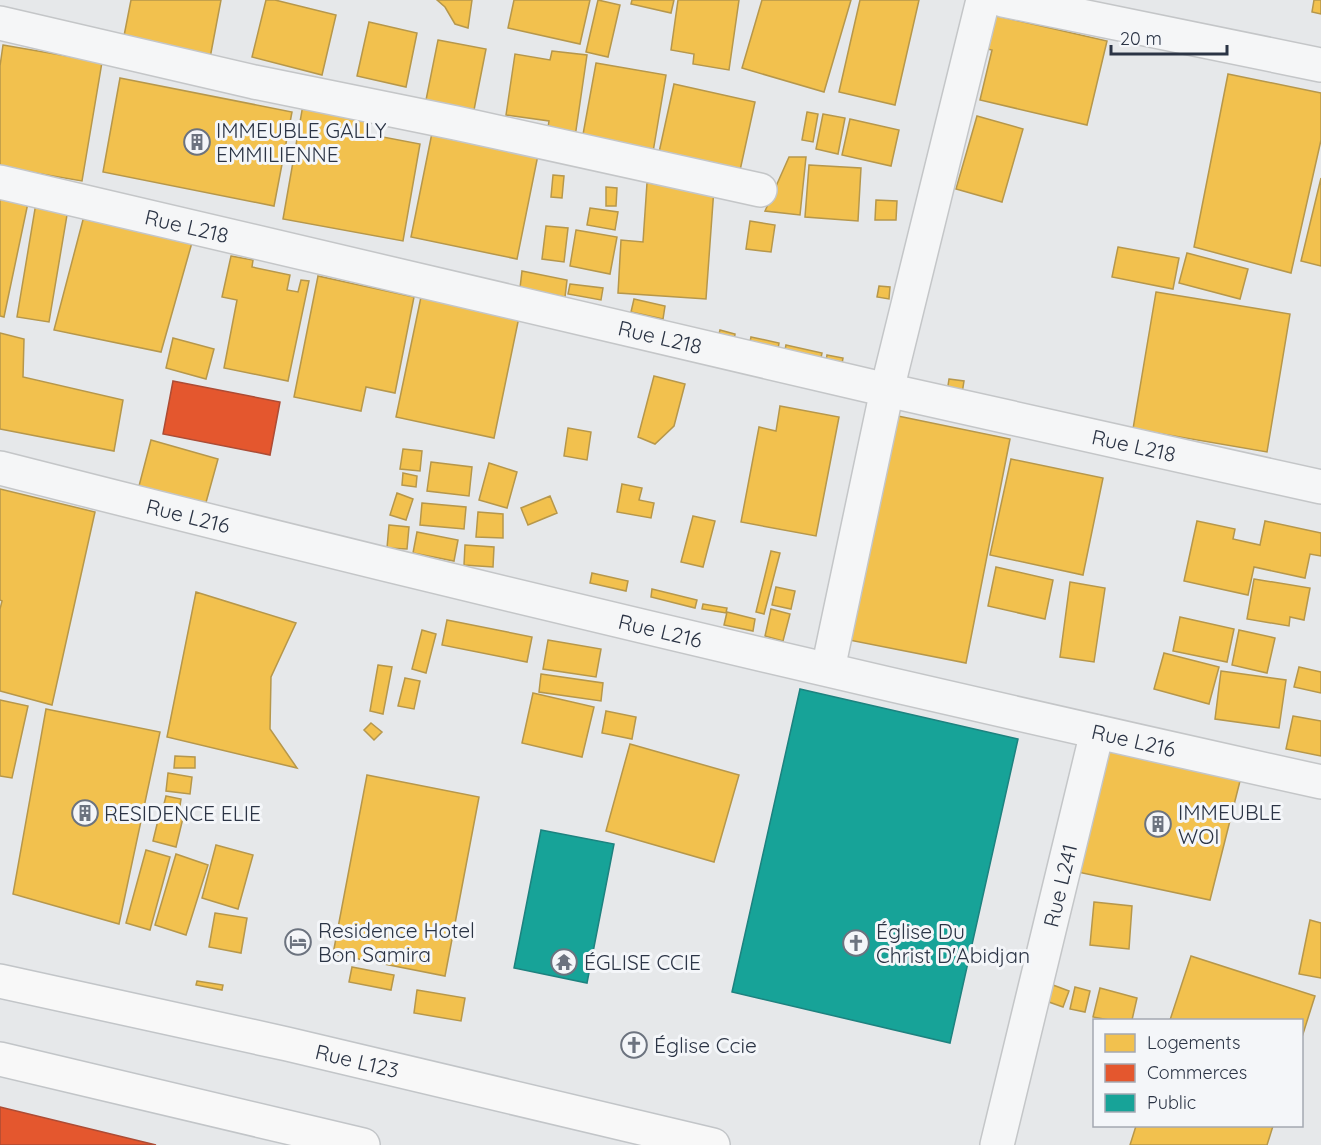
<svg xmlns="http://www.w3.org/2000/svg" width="1321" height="1145" font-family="Quicksand,sans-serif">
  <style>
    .homes { fill: #f2c14e; stroke: #b6974b; stroke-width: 1.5 }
    .shops { fill: #e4572e; stroke: #ac4c35; stroke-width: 1.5 }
    .public { fill: #17a398; stroke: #1d827f; stroke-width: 1.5 }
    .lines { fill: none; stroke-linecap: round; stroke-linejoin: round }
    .minor-casing { stroke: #c4c6c8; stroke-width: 36 }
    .major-casing { stroke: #c2c5c8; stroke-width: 36 }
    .minor { stroke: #f5f6f7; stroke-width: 33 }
    .major { stroke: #f8f8f8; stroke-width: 33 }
    .labels { text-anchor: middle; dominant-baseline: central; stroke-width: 6; stroke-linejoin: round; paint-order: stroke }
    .poi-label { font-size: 21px; fill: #2b3445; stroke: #f4f6f9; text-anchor: start }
    .street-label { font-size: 21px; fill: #2b3445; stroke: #f4f6f9 }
  </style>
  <rect width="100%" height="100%" fill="#e6e8ea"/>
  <path class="homes" d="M131,0H221L210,58L123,41Z
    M266,0H275L336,15L322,75L252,57Z
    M437,0H472L468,28L455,24L445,7Z
    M514,0H590L580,44L508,28Z
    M598,0L620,5L608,57L586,52Z
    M632,0H674L671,13L631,4Z
    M678,0H739L729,70L693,64L694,54L671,50Z
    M762,0H851L824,92L742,68Z
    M860,0H919L895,105L839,92Z
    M1314,0H1321V14L1312,12Z
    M993,15L1107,41L1087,125L980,100L992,50L983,48Z
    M369,22L417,33L406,87L357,76Z
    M438,40L486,49L473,115L425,105Z
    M3,45L102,62L82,181L0,167V66Z
    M552,51L587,55L575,137L547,133L549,121L506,115L515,54L550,60Z
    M596,63L666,75L653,152L582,140Z
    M1228,74L1321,93V140L1291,273L1194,247Z
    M120,78L292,112L274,206L103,172Z
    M674,84L755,102L739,175L658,157Z
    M304,99L371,111L367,134L420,144L403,241L283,219Z
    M807,112L818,114L813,142L802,140Z
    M823,114L845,118L838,154L816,149Z
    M977,116L1023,129L1002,202L956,189Z
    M850,119L899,130L891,166L842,155Z
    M433,128L539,150L517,259L411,237Z
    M789,157H806L800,215L765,211Z
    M809,165L861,168L858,221L805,217Z
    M553,175L564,176L562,198L551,197Z
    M1321,178V266L1301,261Z
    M647,183L714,188L706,299L618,293L621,240L643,242Z
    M606,187L617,188L616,206H606Z
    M0,192L29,198L4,317L0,316Z
    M876,200L897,201L896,220H875Z
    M36,203L68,209L49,322L17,317Z
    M590,208L618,212L615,230L587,225Z
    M84,216L193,239L161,352L54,330Z
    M750,221L775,225L771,252L746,249Z
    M546,226L568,228L564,262L542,259Z
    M576,230L617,237L610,274L570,266Z
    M1118,247L1179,258L1173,289L1112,277Z
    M1187,253L1248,269L1240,299L1179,283Z
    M231,256L253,260L252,267L290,275L287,290L298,292L301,280L309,281L288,381L224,368L237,300L222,297Z
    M522,271L567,280L565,297L520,288Z
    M318,276L414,297L395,393L366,387L361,411L294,397Z
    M570,284L603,288L601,300L568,294Z
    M879,286L890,287L889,299L877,297Z
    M1156,292L1290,314L1267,452L1133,429Z
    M421,297L519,317L494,438L396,417Z
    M634,299L665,306L663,319L631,312Z
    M720,330L735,334L732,353L715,350Z
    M0,333L24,339L23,377L123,400L114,451L0,429Z
    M751,337L779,343L776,361L747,356Z
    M173,338L214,349L206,379L166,368Z
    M786,345L822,353L818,371L782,364Z
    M827,355L843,358L840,375L824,373Z
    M654,376L685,384L674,426L655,444L638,437Z
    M949,379L964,381L961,400L946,399Z
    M780,406L839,417L816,536L741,522L759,427L776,431Z
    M893,415L1010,439L966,663L849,640Z
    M568,428L591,432L587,460L564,456Z
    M151,440L218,459L205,506L139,486Z
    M403,449L422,451L420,471L400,469Z
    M1011,459L1103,478L1083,575L990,555Z
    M431,462L472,467L469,496L427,491Z
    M489,463L517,472L507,508L479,500Z
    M403,473L417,476L416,487L402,485Z
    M622,484L642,488L639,500L654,503L651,518L617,512Z
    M0,489L95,512L52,705L0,691V609L2,601L0,600Z
    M397,493L413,499L406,520L390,515Z
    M550,496L557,513L528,525L521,508Z
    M422,503L466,507L464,529L420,525Z
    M478,512L503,514V538L476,537Z
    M693,516L715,521L703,567L681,562Z
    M1197,521L1235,529L1233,539L1260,545L1265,521L1321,533V556L1310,554L1305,578L1254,567L1248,595L1184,581Z
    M389,525L409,527L407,549L387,548Z
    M417,532L458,540L454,561L413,553Z
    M465,545L494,547L493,567L464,565Z
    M771,551L780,553L764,614L756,612Z
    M996,567L1053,580L1045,619L988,606Z
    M592,573L628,581L626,591L590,583Z
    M1254,579L1310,588L1304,620L1290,617L1289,626L1247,619Z
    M1070,582L1105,588L1094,662L1060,657Z
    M776,587L795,591L791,609L772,605Z
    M652,589L697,600L695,608L651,597Z
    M196,592L296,623L271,677L270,729L297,768L167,737Z
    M703,604L727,608L726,613L702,609Z
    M771,609L790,614L783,641L765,636Z
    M727,612L755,619L753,631L724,625Z
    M1180,617L1234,629L1227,662L1173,651Z
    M447,620L532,637L527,662L442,645Z
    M422,630L436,634L426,673L412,669Z
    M1239,630L1275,638L1267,673L1232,665Z
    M548,640L601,649L596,677L543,669Z
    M1164,653L1219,667L1209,704L1154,689Z
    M378,665L392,667L383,714L370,711Z
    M1299,667L1321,672V693L1294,687Z
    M1221,671L1286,680L1279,728L1215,719Z
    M541,674L603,683L601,701L539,692Z
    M405,678L420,681L414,709L398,706Z
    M533,693L594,707L582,757L522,743Z
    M0,700L28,706L12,778L0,776Z
    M46,709L160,732L119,924L13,894Z
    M606,711L636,717L632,739L602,733Z
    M1293,716L1321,721V756L1286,749Z
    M371,723L382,732L374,740L364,730Z
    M630,744L739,775L714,862L606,831Z
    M1110,744L1241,777L1210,900L1073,871Z
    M175,756L195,757V768H174Z
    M168,773L192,777L190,794L166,791Z
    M367,775L479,797L445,976L333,954Z
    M166,796L181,799L179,812L163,808Z
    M160,812L183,818L176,847L153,841Z
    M216,845L253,855L238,909L202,898Z
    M146,850L170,857L150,930L126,923Z
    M176,854L208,865L186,935L155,925Z
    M1094,902L1132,906L1129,949L1090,945Z
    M215,913L247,918L241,953L209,947Z
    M1310,920L1321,923V978L1299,974Z
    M1191,956L1315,996L1302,1037V1020H1170Z
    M352,967L394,975L391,990L349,982Z
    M197,981L223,985L222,990L196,985Z
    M1053,985L1069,991L1063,1007L1046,1001Z
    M1075,987L1090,991L1085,1012L1070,1009Z
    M1100,988L1137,998L1132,1020H1109L1093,1017Z
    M417,990L465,998L461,1021L414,1013Z
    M1136,1126H1273L1267,1145H1130Z"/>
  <path class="shops" d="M173,381L280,402L270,455L163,434Z
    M0,1107L156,1145H0Z"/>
  <path class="public" d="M800,689L1018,739L950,1043L732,992Z
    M541,830L614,844L587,983L514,968Z"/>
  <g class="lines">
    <g class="minor-casing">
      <g id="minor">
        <path d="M1003,0L1321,65"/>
        <path d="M0,23L254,82L456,123L760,190"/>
        <path id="s1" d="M0,182L887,390L1321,487"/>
        <path id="s2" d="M0,468C439,580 879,684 1321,782"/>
        <path d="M828,669L887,390L983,0"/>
        <path id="s3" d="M997,1145L1097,732"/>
      </g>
    </g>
    <g class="major-casing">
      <g id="major">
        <path id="s4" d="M0,981L287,1044L713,1145"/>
        <path d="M0,1059L363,1145"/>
      </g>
    </g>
    <use href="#minor" class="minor"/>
    <use href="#major" class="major"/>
  </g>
  <defs>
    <g id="building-ring" transform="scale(1.35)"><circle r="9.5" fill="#f4f6f9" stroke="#6c737f" stroke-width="1.5"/><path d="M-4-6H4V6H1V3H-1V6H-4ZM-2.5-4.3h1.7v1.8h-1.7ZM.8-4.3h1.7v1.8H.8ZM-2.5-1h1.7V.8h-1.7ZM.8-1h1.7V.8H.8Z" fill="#6c737f"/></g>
    <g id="hotel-ring" transform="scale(1.35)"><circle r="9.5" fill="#f4f6f9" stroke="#6c737f" stroke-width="1.5"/><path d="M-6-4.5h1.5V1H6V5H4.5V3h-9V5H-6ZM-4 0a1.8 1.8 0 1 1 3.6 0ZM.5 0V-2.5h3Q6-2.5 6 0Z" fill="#6c737f"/></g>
    <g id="church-ring" transform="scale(1.35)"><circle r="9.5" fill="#f4f6f9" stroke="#6c737f" stroke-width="1.5"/><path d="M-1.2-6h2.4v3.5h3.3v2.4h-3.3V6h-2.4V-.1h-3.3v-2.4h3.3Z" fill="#6c737f"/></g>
    <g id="temple-ring" transform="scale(1.35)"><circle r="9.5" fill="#f4f6f9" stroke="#6c737f" stroke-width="1.5"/><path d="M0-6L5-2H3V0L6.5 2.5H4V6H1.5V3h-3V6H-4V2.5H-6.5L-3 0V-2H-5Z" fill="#6c737f"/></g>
  </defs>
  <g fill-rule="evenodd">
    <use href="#building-ring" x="197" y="142"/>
    <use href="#building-ring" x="85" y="813"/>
    <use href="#building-ring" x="1158" y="824"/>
    <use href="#hotel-ring" x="298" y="942"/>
    <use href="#church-ring" x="856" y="943"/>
    <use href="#temple-ring" x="564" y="962"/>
    <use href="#church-ring" x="634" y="1045"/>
  </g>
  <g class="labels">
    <g class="poi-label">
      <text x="216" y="130">IMMEUBLE GALLY<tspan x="216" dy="24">EMMILIENNE</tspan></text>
      <text x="1178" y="812">IMMEUBLE<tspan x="1178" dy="24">WOI</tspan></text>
      <text x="104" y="813">RESIDENCE ELIE</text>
      <text x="318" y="930">Residence Hotel<tspan x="318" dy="24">Bon Samira</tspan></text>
      <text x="876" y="931">Église Du<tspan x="876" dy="24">Christ D'Abidjan</tspan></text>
      <text x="584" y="962">ÉGLISE CCIE</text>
      <text x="654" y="1045">Église Ccie</text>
    </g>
    <g class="street-label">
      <text stroke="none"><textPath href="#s1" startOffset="192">Rue L218</textPath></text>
      <text stroke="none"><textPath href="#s1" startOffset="678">Rue L218</textPath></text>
      <text stroke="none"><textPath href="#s1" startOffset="1164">Rue L218</textPath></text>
      <text stroke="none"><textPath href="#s2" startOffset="194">Rue L216</textPath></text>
      <text stroke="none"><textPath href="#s2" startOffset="680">Rue L216</textPath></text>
      <text stroke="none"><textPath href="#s2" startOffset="1166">Rue L216</textPath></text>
      <text stroke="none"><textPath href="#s3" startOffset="267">Rue L241</textPath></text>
      <text stroke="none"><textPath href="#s4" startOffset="366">Rue L123</textPath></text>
    </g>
  </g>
  <rect x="1093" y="1019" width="210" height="108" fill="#f4f6f9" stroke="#a4a8b1" stroke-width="1.5"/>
  <rect x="1105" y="1034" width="30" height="18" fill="#f2c14e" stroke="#a4a8b1" stroke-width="1.5"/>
  <text x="1147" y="1049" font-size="18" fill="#2b3445">Logements</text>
  <rect x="1105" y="1064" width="30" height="18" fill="#e4572e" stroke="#a4a8b1" stroke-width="1.5"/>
  <text x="1147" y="1079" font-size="18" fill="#2b3445">Commerces</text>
  <rect x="1105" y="1094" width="30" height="18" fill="#17a398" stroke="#a4a8b1" stroke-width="1.5"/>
  <text x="1147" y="1109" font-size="18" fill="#2b3445">Public</text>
  <path d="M1111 45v9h116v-9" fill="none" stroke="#2b3445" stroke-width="3"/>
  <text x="1120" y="45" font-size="18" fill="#2b3445" stroke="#f4f6f9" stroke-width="4.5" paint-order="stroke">20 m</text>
</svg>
